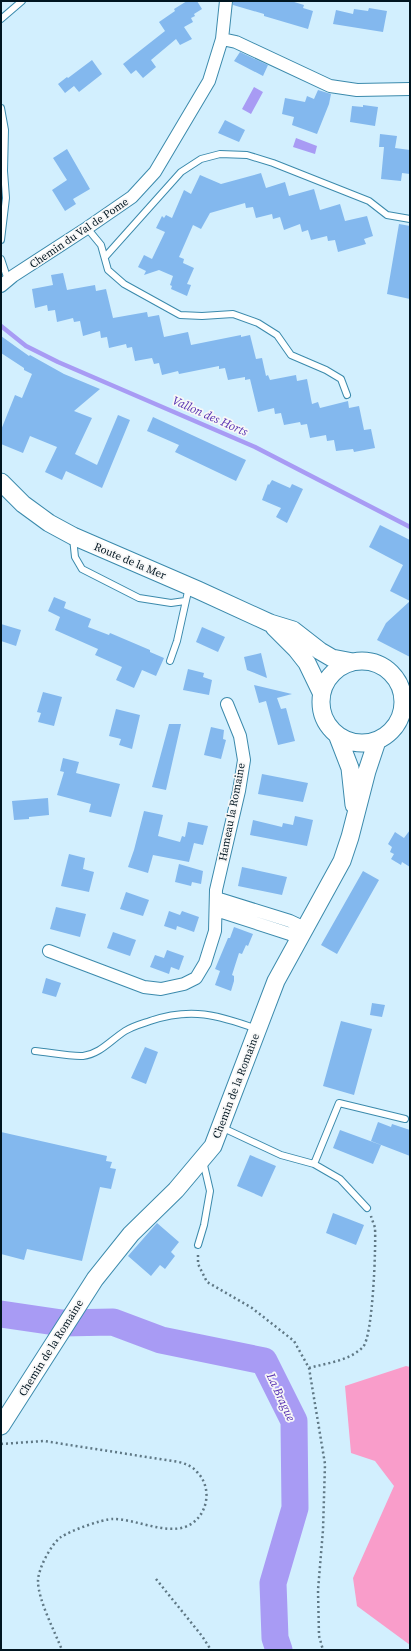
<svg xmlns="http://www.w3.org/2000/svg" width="411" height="1651" font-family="'Source Serif 4',serif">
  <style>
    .green { fill: #f99dca }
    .water { fill: #a89bf4 }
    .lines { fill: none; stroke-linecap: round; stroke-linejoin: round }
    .stream { stroke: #a89bf4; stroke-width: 4.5 }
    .river { stroke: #a89bf4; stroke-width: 27 }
    .building { fill: #83b8ee }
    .lane-casing { stroke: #3b8aac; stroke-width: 8 }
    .street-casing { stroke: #3b8aac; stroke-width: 14 }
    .secondary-casing { stroke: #3b8aac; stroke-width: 19 }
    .path { stroke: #5f7885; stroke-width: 2.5; stroke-dasharray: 2 3; stroke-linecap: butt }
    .lane { stroke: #fff; stroke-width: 6 }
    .street { stroke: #fff; stroke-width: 12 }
    .secondary { stroke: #fff; stroke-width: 17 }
    .labels { text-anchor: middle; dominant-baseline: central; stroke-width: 3.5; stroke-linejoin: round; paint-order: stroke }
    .street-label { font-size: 11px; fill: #001520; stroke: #f7f7f7 }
    .water-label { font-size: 12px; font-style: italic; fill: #5630b1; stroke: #f7f7f7 }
  </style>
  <rect width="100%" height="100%" fill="#d2effe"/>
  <path class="green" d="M406,1366L410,1367V1645L357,1606L353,1578L394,1486L375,1461L351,1453L345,1386Z"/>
  <path class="water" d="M254,87L263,92L251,114L242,109Z
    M296,138L317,146L315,154L293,147Z"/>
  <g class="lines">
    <path class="stream" d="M1,326L26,346L58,362L255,447L410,527"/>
    <path class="river" d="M1,1314L62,1323L113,1322L161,1340L264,1361L294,1421L295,1508L273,1583L275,1638L279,1650"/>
  </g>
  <path class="building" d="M187,1H197L202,9L194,14L195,16L191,18L193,22L184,27L192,39L180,45L176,39L151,60L156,67L143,78L136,70L131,74L123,64L165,31L159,22L175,11L174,9Z
    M233,1H291L304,5L303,8L313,11L308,29L264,16V14L233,5Z
    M369,8L387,11L383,32L333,24L336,10L353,14L354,9L368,11Z
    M240,52L268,65L263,76L234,61Z
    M92,60L102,74L79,92L74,86L65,93L58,84L67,77L68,78Z
    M318,90L331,94L329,104L317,134L292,125L294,117L282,114L285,98L305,102L307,96L314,99Z
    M363,105L378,107L375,126L350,122L352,106L363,107Z
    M225,120L245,130L239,142L218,133Z
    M380,134L397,136L395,148L410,150V174L402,173L401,181L381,179L384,147H379Z
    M67,149L90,189L73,199L76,204L65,211L52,190L67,180L53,158Z
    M261,173L266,188L285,182L289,196L314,189L320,210L340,204L345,221L367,216L373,236L364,239L366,244L338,252L335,240L328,241L327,236L311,240L308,230L302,232L300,224L284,230L280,217L273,219L272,214L256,218L253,207L246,208L245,203L210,213L201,229L193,225L179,257L184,259L183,263L194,268L187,284L191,285L187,296L171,289L172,286L170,285L173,276L159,270L144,275L146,271L138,267L144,255L152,259L165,232L156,228L162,216L164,218L166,215L172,218L184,190L191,194L200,175L221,184Z
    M399,224L410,226V299L387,294Z
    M63,273L67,290L95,285L96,291L106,289L113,318L147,312L148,317L159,315L164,337L188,332L191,345L241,335V337L250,335L256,359L262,358L266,376L268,375L270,380L296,375L297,381L307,379L312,404L318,402L320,408L348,401L349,408L359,406L364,430L371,429L375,448L354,452L353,449L336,451L334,440L327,441L326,435L310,438L307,424L301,425L300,422L284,425L281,413L275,414L274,408L258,412L250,379L245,380V377L228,380L225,368L219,369V366L179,374L178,371L162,375L159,363L154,364L152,358L135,361L132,347L127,348L126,344L109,348L107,337L101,338L100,331L83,336L80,321L74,322L73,318L57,322L55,310L48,311L47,305L35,308L32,289L53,285L51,275Z
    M1,336L29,356L30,355L64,374L100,389L74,411L92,418L75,454L97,465L118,415L130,420L102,488L66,471L62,480L45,472L57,447L30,436L23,453L1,444V430L15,395L22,398L32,374L24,370V368L1,353Z
    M153,417L246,460L236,481L175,452L179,445L147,431Z
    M272,480L290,488L292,484L303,489L287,523L276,517L281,508L262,500L268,484L269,485Z
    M380,525L410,540V601L390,591L403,565L369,547Z
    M54,597L66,602L64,608L91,619L88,627L109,635L110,633L150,650V652L164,658L156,676L142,670L134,688L116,680L122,667L95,655L98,649L55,630L60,617L48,611Z
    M410,601V657L377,640L386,623Z
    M1,624L21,630L16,646L1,641Z
    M202,627L225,637L218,652L196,642Z
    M261,653L267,678L247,670L244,657Z
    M188,669L204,673L203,677L212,680L209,695L183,690Z
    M254,685L292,694L277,698L281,709L286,708L295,741L278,745L266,701L259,703Z
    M43,692L62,697L54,726L38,722L41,713L37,712Z
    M116,709L140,715L132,749L119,745L121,739L109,736Z
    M169,724H181L166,790L152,787Z
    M211,727L224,730L223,739L226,740L221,759L204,755Z
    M63,758L79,762L76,773L120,784L111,817L89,812L91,804L57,795L64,772L60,771Z
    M262,774L308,783L303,802L258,794Z
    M48,798L49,815L29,817V819L14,820L12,801Z
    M144,811L163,815L158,836L180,842L182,836L185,837L188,822L208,826L203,845L194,843L189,862L153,855L148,873L128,867L134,850Z
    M295,816L313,820L307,846L250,835L253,820L282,827L283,823L293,825Z
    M410,830V867L402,862L401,865L391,859L394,854L390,852L392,847L388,844L395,832L404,838Z
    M69,854L85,858L83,869L94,872L89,892L61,886Z
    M179,864L203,871L201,884L192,882L191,886L175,882Z
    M242,867L287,877L282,895L238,886Z
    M363,871L379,880L337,954L321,945Z
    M126,892L149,900L143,916L120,909Z
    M56,907L86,914L80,937L50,929Z
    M169,911L180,915L182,911L199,917L194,932L177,926L176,930L164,926Z
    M234,927L253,934L248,946L246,945L242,954L239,953L232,975L234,976V981L231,991L215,985L220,971L215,969L228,938H230Z
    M113,932L136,940L130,956L107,948Z
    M167,950L184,956L179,970L171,967L169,974L150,967L155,955L164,958Z
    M46,978L61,983L56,997L42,993Z
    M372,1003L385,1005L382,1017L370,1015Z
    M341,1021L372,1029L354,1095L323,1086Z
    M145,1047L158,1052L146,1084L131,1078Z
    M378,1122L391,1127L392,1124L410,1130V1156L371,1141Z
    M340,1130L381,1145L373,1164L333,1148Z
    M1,1132L107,1156L106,1161L112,1162L110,1168L116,1169L111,1189L100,1187L82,1261L27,1249L24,1260L1,1254Z
    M250,1155L276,1166L262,1197L237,1186Z
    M333,1213L364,1225L356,1245L326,1233Z
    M157,1223L179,1242L171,1252L175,1256L165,1269L160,1265L151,1276L128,1256Z"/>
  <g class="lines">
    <g class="lane-casing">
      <path id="lane" d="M1,19L22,1
        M1,108L5,130L4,171L6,198L1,240
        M87,228L101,245L108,270L124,284L180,315L202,316L233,314L258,323L277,335L291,355L326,370L341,379L347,395
        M105,257L181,172L201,159L220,154L247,155L273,163L369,201L387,215L410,219
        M1,259L8,280
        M73,538L75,557L82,569L139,598L171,603L185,601
        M170,661L177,641L189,587
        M35,1051C47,1052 72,1057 83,1056C100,1054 111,1040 125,1031C133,1026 141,1024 150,1021C191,1007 218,1015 257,1029
        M221,1127L281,1155L314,1164L339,1103L405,1119
        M314,1164L340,1179L367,1208
        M198,1245L204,1225L210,1191L203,1161"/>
    </g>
    <g class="street-casing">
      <path id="street" d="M222,39L236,42L330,86L357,90L410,89
        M1,286L13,276L87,228L132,197L155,172L209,81L222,39L226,1
        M216,898L290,921L305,928
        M216,910L290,934L299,939
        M49,951L144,987L161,989L184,984L196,978L205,963L215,931L216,890L239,791L244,760L240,736L227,704"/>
    </g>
    <g class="secondary-casing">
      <path id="secondary" d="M1,482L23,504L49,523L73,536L198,590L270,623L293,630L320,651L332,658L353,662
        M274,627L296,649L307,663L321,692
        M321 702a41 41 0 1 1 82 0a41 41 0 1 1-82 0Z
        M338,737L350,768L354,805
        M1,1426L95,1279L131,1234L176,1190L213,1146L276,981L342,861L350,837L367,771L377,741"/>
    </g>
    <path class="path" d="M198,1255V1264L207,1282L252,1308L294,1341L309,1368L325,1464L323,1530L318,1590L319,1636L323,1650
      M309,1368C327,1363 349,1361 363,1347C373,1336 376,1246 375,1228C374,1224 372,1220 371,1216
      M1,1444L44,1441L179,1462C186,1464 192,1466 197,1472C214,1489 207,1519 185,1527C164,1534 135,1519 113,1519C102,1519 70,1531 61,1537C51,1544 38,1569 38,1581C38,1600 55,1632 62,1650
      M156,1579L202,1636L211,1650"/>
    <use href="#lane" class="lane"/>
    <use href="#street" class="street"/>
    <use href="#secondary" class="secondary"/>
  </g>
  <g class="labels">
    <g class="street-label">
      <text transform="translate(79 233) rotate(-34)">Chemin du Val de Pome</text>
      <text transform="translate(130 561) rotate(23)">Route de la Mer</text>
      <text transform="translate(232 812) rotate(-79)">Hameau la Romaine</text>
      <text transform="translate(236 1086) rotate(-69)">Chemin de la Romaine</text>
      <text transform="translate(51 1348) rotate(-58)">Chemin de la Romaine</text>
    </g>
    <g class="water-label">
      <text transform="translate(210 416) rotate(24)">Vallon des Horts</text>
      <text transform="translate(281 1397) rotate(65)">La Brague</text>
    </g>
  </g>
  <rect width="411" height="1651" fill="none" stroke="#001520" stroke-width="4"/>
</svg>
